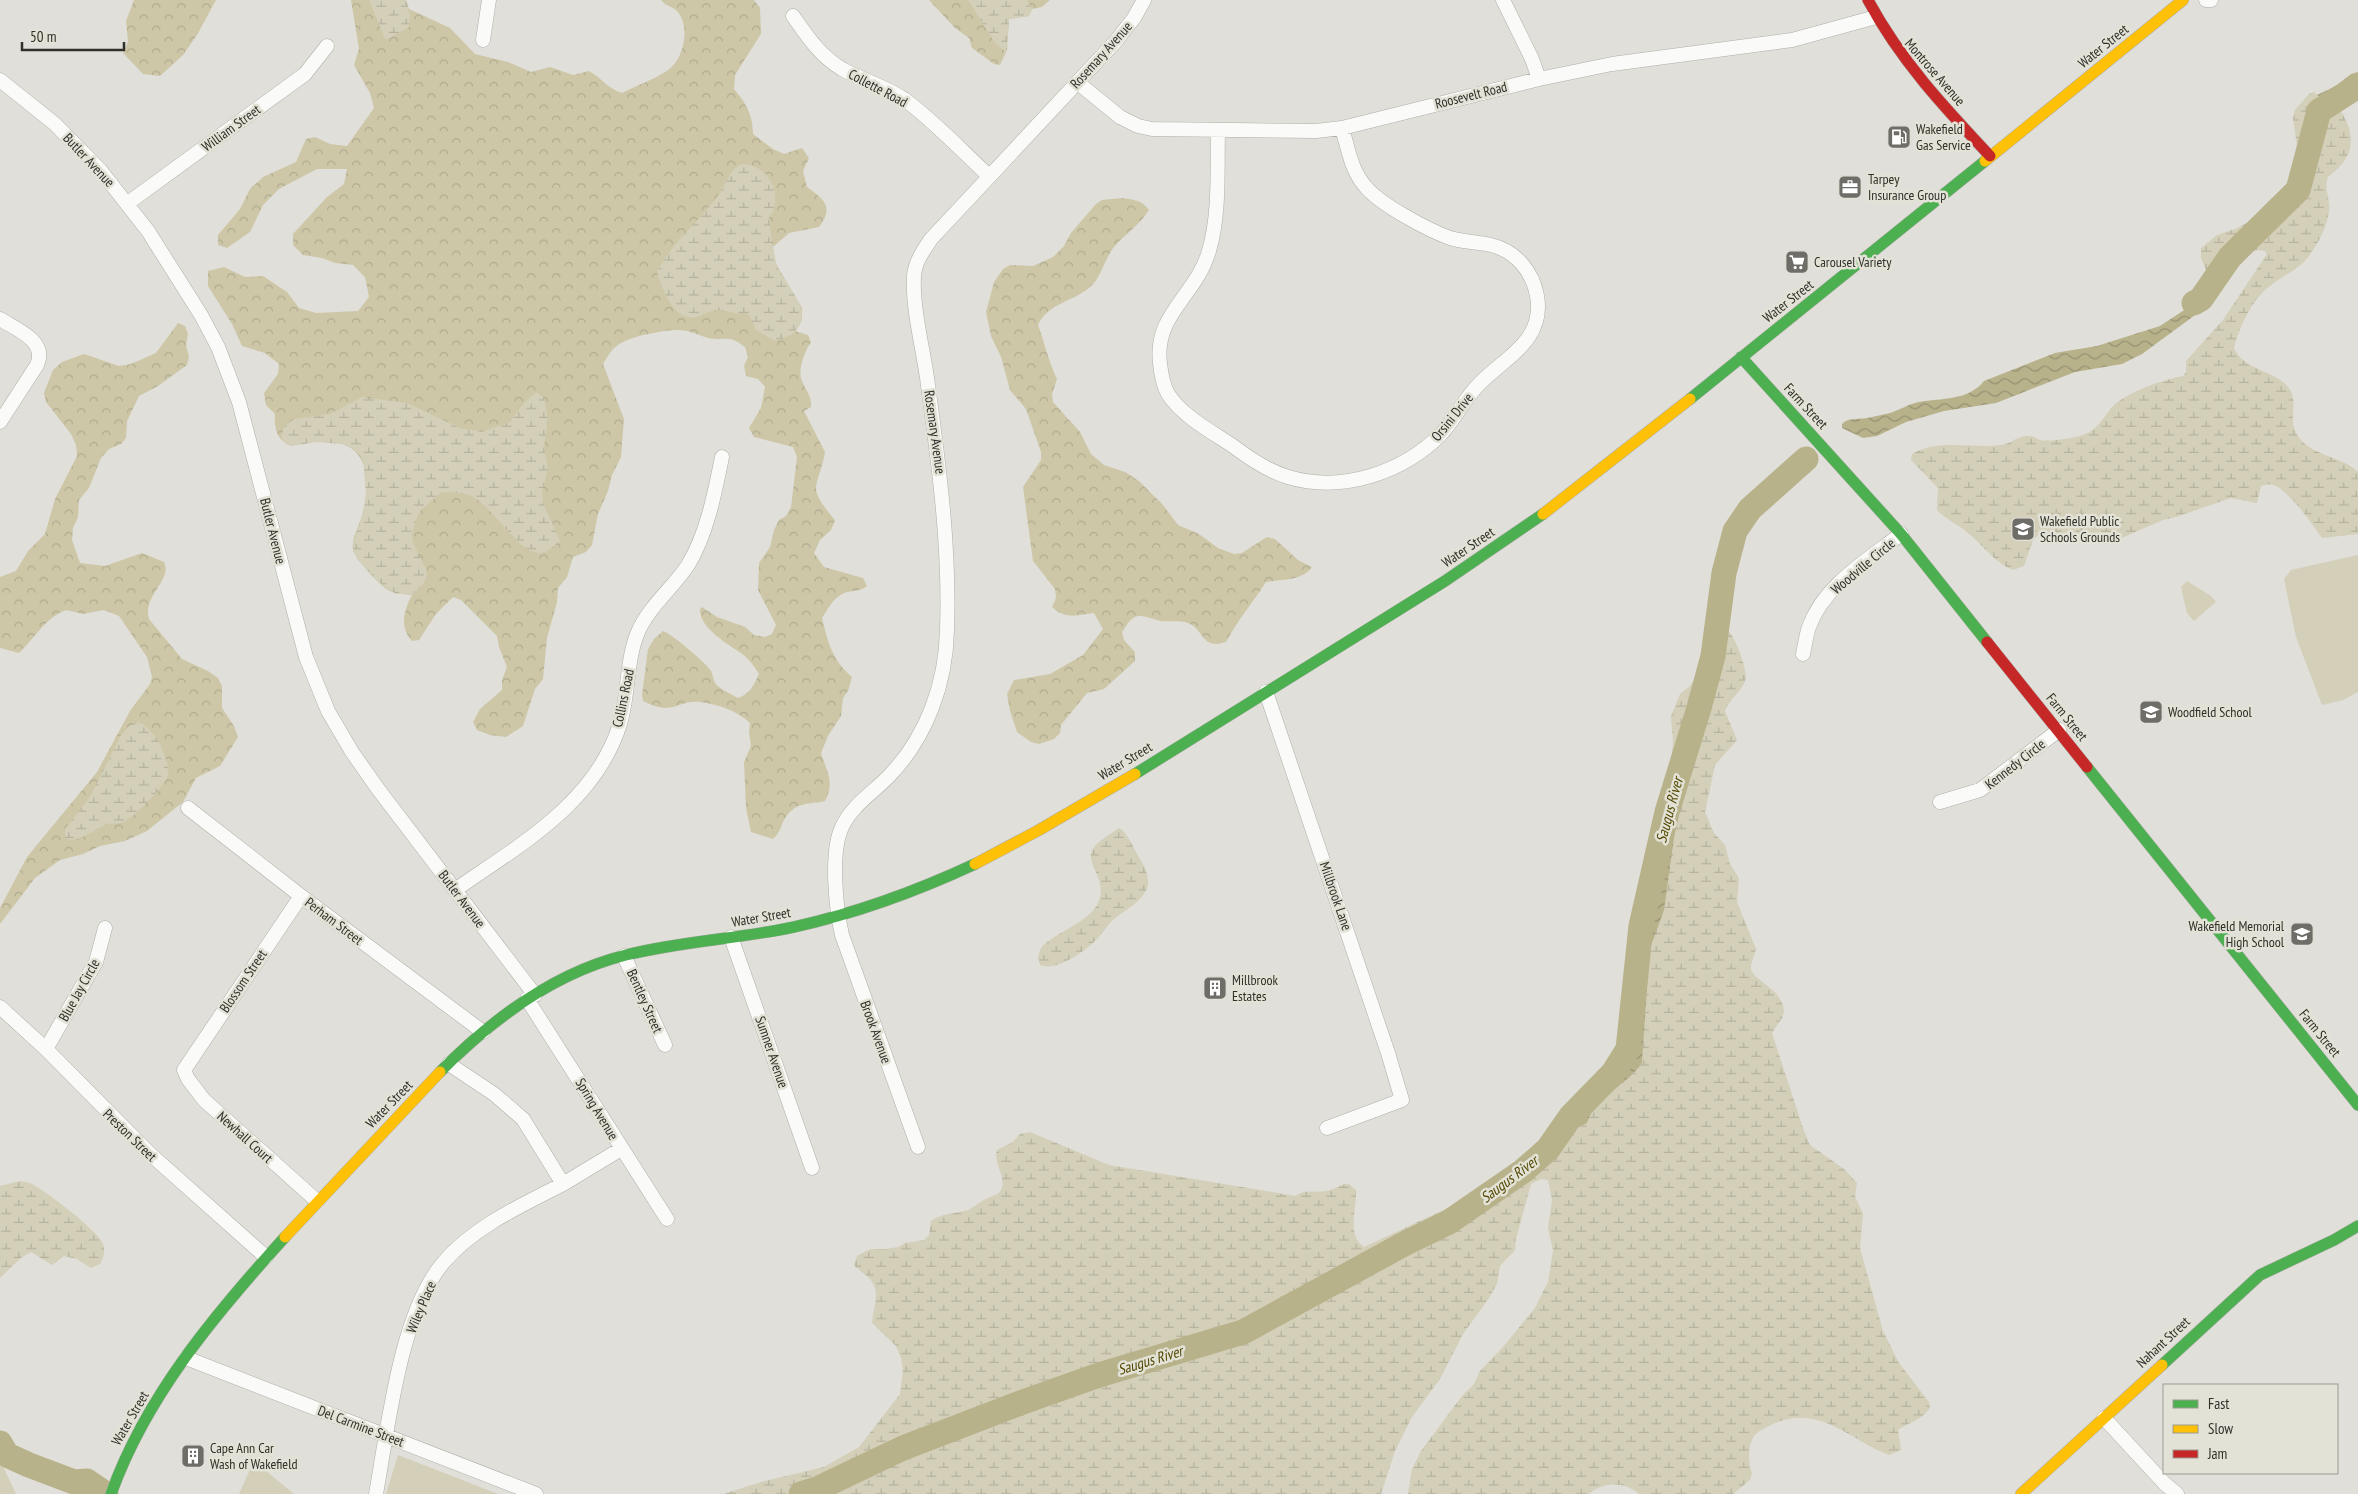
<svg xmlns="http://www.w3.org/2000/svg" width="2358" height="1494" font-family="'PT Sans Narrow',sans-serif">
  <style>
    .forest { fill: url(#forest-crowns) }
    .wetland { fill: url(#wetland-marsh) }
    .park { fill: #d3cfb8 }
    .water { fill: url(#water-waves) }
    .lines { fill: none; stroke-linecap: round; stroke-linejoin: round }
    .river { stroke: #b8b28b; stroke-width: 25 }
    .street-casing { stroke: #aeaea9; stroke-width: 15 }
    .fast-casing { stroke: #aeaea9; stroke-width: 12 }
    .slow-casing { stroke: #aeaea9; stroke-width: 12 }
    .jam-casing { stroke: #aeaea9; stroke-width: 12 }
    .street { stroke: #fafaf9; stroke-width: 14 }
    .fast { stroke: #4caf50; stroke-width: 11 }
    .slow { stroke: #ffc107; stroke-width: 11 }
    .jam { stroke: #c62828; stroke-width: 11 }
    .labels { text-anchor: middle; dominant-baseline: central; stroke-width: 5; stroke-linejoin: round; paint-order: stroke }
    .street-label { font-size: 14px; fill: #30302b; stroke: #e3e2d6 }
    .poi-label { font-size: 14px; fill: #30302b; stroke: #e3e2d6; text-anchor: start }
    .water-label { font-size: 15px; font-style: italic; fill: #534802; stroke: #e3e2d6 }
  </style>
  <defs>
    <pattern id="forest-crowns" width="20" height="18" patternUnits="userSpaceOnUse" patternTransform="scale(1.25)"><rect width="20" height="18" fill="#cdc7a7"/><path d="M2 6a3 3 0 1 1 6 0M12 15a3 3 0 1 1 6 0" fill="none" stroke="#b0ab90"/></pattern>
    <pattern id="wetland-marsh" width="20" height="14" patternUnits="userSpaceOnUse" patternTransform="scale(1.25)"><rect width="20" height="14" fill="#d3cfb8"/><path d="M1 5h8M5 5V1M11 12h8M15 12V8" fill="none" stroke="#b5b29e"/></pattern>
    <pattern id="water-waves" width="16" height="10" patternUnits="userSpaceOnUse" patternTransform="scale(1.25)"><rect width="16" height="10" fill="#b8b28b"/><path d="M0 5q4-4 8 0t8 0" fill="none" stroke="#969172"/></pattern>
  </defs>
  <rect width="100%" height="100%" fill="#e0dfd9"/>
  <path class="forest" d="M134,0H216L197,35L183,55L160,76L143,74L123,53L128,42L126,21Z
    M351,0H406L409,9L450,28L475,54L508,62L531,72L550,67L573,75L589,71C602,78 608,89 622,93C637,85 654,80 668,70C684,59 691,26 677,11C672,6 665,6 661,0H754L760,8L761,34L735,75L734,89C746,103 753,115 753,134L773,149L784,154L802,148L809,158L803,171L807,187C825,200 834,207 819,227L789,233L773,247L776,264L802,308V319L795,331L808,335L811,342C805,351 797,370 802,381C806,391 812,396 811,407L804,411L825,452C818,490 805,485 835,520L831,530L820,540L814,553L824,567L863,578L867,586C859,592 853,590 844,593C833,598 828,609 822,618C828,642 832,660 852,677L848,691L843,698L841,716L828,736L821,753C827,773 835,781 825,801C806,805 794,801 783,822C780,829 779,834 773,839L751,832L746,808L744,762L751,746L749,732L750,723C738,711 717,704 700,702C675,700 675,717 643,701L642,695L648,649L654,639L663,631C672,634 706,663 711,671C713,675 713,679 715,683C719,689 731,694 738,698C750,694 754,685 759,674C754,666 749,659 741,653C728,644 699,628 700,609L702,607L717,617L745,627L754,635L765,637L772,634L776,625L758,590L759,563L770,547L774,530L779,520L786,516L791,507L797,457L793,447L754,437L749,428L761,408L765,387L758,379L746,376L744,366L748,357L745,347C727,333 725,342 708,338C698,335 689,330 678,330C664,330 633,336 621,343C612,348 608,356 603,364L624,419L621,457L612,475L608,491L598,514L592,545L586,552L573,557L567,577L558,588L557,602L547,638L543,679L535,689L523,726L506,737L490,735L477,730L473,722L480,709L502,690V680L507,667L499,647L497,636L461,600L453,597L436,614L419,640L412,641C399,627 404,610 412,595C404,594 397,594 390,591C381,587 354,558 353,549C351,538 361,523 363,512C377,452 350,431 292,446C277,441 274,429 275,414L266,405L264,393L278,374L279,364L265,353L242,346L232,324L208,286V271L224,267L245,277L263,276L287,292L299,308L316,313L358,311L369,297L365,277L353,265L335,263L322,258L303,255L293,245V234L327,197L344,184L347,169H317L279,189L263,205L250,232L227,248L218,245V235L240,209L250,189L263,177L296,162L306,139L315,137L330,144L347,146L374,108L370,93L354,65L359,49Z
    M929,0H1050L1042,7L1032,9L1029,16L1009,19L1007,50L1000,65L994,64L972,48L969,38L955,28Z
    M1123,198C1134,200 1142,200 1149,210C1140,225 1125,234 1114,247C1105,258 1100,280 1090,287C1073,302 1048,303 1038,325C1045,344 1048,360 1057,379L1052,394L1053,402L1080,432L1091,454L1104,465L1125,472L1139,481L1163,505L1178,525L1199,534L1218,548L1234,554L1242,553L1267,537L1275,539L1298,560L1312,567C1302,581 1283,579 1266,582C1253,602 1238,620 1226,642C1201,650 1205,630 1188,623C1180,620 1169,622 1161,621C1154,620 1144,615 1138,616C1130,617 1126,627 1122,632L1124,640L1135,652V661L1104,689L1087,693L1061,725L1060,733L1054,739L1039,744L1031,742L1017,732L1010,711L1007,694L1014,680L1050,674L1083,655L1103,629L1094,613C1077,615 1066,620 1052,607L1056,598L1055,589L1033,561L1023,487L1041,460V452L1026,409L1010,390L1001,357L991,336L986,312L994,282L1003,269L1010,265L1033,266L1053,257L1064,246L1071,233L1096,204L1102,200Z
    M178,323L185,326L188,334L186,345L189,357L187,365L158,386L139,396L127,421L126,438L121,444L109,449L101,458L89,488L79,500L78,517L73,528L72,540L80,563L105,566L142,553L164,562C173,580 142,596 149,619L182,659L208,671L218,678L222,686V708L234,726L238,737L220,766L196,778L183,802L147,831L125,841L100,846L83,854L60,860L35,878L0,924V908L27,857L97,772L130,711L150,684L152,677L147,657L119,616L104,610L83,614L66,610C45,618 35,638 19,653L0,648V577L16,571L28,551L45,534L55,499L77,456L76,445L71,434L46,402L44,393L53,370L62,362L84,354L119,366L131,364L156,353Z"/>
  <path class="wetland" d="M369,0H406L410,15L409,27L388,39H385Z
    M968,0H1027L1032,9L1029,16L1009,19L1006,52L995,43Z
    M2314,92C2322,100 2334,106 2342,113C2358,140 2352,159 2328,177C2324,185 2328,194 2329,203C2331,220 2319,242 2309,256C2300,269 2282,276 2270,286C2251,300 2240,326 2234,348C2243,370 2274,370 2288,387C2302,404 2282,423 2304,443C2320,457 2344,458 2358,472V534L2322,538C2313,525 2288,489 2273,485C2269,484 2264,485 2261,486L2257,503L2231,498L2176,517L2163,520L2124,537L2103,544L2042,531L2033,540L2024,566L2013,570C1995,563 1983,545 1968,533C1958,524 1946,520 1937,510L1938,488L1911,460L1912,454C1939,438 1972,449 2002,445C2012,443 2018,435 2030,436C2034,436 2037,439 2040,440C2050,442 2076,438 2085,434C2099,429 2105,414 2114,405C2128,392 2165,379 2183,376L2186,372V361L2223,320L2267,254L2265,251C2244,245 2227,270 2217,286L2214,271L2206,270L2201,258V248L2217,235L2235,229L2256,218L2288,191L2295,175L2296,166L2297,146L2293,118L2295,110L2309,94Z
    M743,164C766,165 782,189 773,211C773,213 770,215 769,217C769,220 774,258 776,263C781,280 804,301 802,318C800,332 787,338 775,341L756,330L749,315L744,313C734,315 728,310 718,310C710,310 704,315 696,317C674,322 662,289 657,272C672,242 701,220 720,193C727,183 730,167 743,164Z
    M536,392L544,398L548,419L544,447L548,469L542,493L543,502L560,541C554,545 548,553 540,553C518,555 493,504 469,495C460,492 451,492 442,492L421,510L415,522L412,534L413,543L426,569L427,576L424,583L413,594H396L379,582L357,559L353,550V544L364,511L366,494L363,459L354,449L344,444L315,442L292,446L284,442L281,437L284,427L294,419L330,414L362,397L407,403L460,428L482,432L510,422L523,404Z
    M1727,630C1735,635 1749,673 1745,681C1741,692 1729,699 1725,711L1737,740L1715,765L1705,812L1714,833L1725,845L1730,864L1739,878L1737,902L1756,949L1751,965V970L1755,976L1776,993L1783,1005L1784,1012L1782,1018L1772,1033L1804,1131L1810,1145L1844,1169L1857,1183L1855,1196L1863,1214L1860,1248L1883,1331L1899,1363L1929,1402L1930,1408C1921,1421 1909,1422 1898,1430L1901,1450L1889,1455C1848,1439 1817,1401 1769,1426C1764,1429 1760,1430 1756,1434C1747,1442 1748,1463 1752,1473L1750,1480L1733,1494H1639C1625,1481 1602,1482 1589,1494H1408L1412,1469L1421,1451L1462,1396L1474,1384L1480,1371L1503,1347L1535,1308L1548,1282L1553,1250L1548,1228L1552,1200L1548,1180L1541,1179L1531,1184L1516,1239L1515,1250L1500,1266L1497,1284L1489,1298L1463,1334L1440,1379L1412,1417L1395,1451L1381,1494H723L761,1482L824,1467L859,1447L900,1394L903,1370L901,1358L896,1346L872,1323C873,1306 882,1292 869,1278C864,1273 858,1270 854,1265L857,1256L870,1249H886L898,1247L905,1243L924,1240L929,1235L931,1221C942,1213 955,1214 968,1210C975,1207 980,1201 988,1198C994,1195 1000,1195 1002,1187C1005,1174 993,1163 997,1150L1013,1142L1020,1134L1030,1132L1109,1165L1296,1196C1304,1189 1316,1193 1326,1191C1335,1190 1340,1183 1349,1184L1356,1190C1357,1209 1346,1235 1364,1247L1542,1164L1551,1157L1564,1136L1587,1123C1597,1098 1623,1081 1642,1063L1649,961L1674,838L1676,799L1671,773L1673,741L1671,716L1680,694L1689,687L1703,668L1724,632Z
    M138,722C148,726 156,736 161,746C164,755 170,766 168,775C166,785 133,818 124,822C120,824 114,823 109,824C96,827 78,845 65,838V829L90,797L121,735L128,727Z
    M1119,828C1127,832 1131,844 1136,852C1141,861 1149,872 1148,884C1146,901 1122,911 1112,921C1105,928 1101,936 1094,942C1083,952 1056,972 1040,965L1038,957C1040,952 1040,947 1045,944C1060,931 1087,922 1097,905C1110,882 1085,864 1092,850C1097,841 1111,834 1119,828Z
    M20,1181C24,1182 28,1182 32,1184C46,1191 94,1228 102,1242C106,1249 104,1257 100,1264L91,1268L77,1259L64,1256L52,1265L31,1252L22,1257L0,1278V1186Z"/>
  <path class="park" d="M2358,555V692L2343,700L2322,705L2296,637L2284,579L2291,570Z
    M2187,581L2211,596L2216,602L2194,621L2187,613L2181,587Z
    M398,1455L498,1494H386Z
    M0,1460L16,1494H0Z
    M254,1461L294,1494H239Z"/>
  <path class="water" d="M2358,72V88L2328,102L2317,95L2336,86L2351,74Z
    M2211,269L2214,271L2217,286L2215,293L2202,310L2142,354L2122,364L2075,372L1996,403L1944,411L1906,422L1877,436L1863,438L1842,428V424C1848,417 1858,420 1867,418C1875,416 1883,415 1890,413C1900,410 1908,404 1919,402C1941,398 1968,401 1984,381L2055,353L2097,346L2160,326L2201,299L2207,280L2206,270Z
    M1671,773L1676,799L1674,838L1664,910L1651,946L1649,961L1642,1063C1626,1086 1597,1095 1587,1123L1570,1132L1572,1125L1600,1091L1630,1069L1641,1029L1646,921L1674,800Z"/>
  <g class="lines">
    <path class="river" d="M2194,303L2201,299L2230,257L2298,190L2319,111L2358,86
      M0,1443L7,1455L29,1465L74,1482L87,1481L106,1494
      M801,1494L817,1489L903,1448L1023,1402L1099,1375L1243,1332L1404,1244L1449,1222L1523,1171L1548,1149L1571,1116L1613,1073L1628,1049L1641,926L1667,812L1699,708L1713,656L1724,573L1735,531L1750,509L1806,459"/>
    <g class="street-casing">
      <path id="street" d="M1503,0L1532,59L1539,79
        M2206,0H2211
        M793,16C807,36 820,56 842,69C862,80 884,86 904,99C934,121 961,150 989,176
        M483,40L489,0
        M0,80L55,124L101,171L148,231L201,315L218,347L239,402L306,657L328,711L352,752L378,789L535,995
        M1077,82L1120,117L1138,126L1152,129L1316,131L1342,128L1539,79L1612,64L1792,40L1876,17
        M1218,131C1217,171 1220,213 1209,251C1196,296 1154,314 1160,363C1161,373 1163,385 1168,394C1182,416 1212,432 1233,446C1250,459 1268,471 1288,477C1342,493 1403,473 1442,433C1456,417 1465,398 1480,383C1506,357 1545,340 1537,296C1533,272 1516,251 1491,245C1477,242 1463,242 1450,238C1428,230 1379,204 1365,186C1351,170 1348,148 1342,128
        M128,203L305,74L327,46
        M0,319C16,329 48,341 37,365L0,422
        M1803,654C1805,645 1806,636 1809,627C1824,585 1868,560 1901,534
        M1266,692L1388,1053L1402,1100L1327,1128
        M1940,802L1980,790L2059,730
        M188,808L301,896L483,1032
        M455,890C519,845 595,804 620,724C629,694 626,660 638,632C649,606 673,588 688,565C707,534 715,492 722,457
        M301,896L184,1070L188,1079L204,1100L317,1201
        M731,937L812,1168
        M624,956L665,1045
        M527,999L667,1219
        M0,1007L46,1049L149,1153L266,1257
        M46,1049L96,962L105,928
        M449,1064L494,1094L523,1119L563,1184L621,1149
        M918,1147L842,935C836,909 830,852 842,827C852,805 874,792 890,775C927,736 946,683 947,630C950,547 939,467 928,385C924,352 912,309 914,276C915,262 923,251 931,239L1116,41L1134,18L1144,0
        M186,1358L536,1494
        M2104,1418L2165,1484L2177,1494
        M376,1494C388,1428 400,1314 443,1263C473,1227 522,1205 563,1184"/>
    </g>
    <g class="fast-casing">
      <path id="fast" d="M1741,357L1901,534L1987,642
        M1690,399L1985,161
        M2087,767L2358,1105
        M1135,774L1445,581L1543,514
        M440,1072C492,1019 553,973 626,955C681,941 738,939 794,927C857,913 917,891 975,864
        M2162,1365L2260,1275L2334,1240L2358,1226
        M111,1494C146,1396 216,1313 285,1237"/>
    </g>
    <g class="slow-casing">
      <path id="slow" d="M1985,161L2183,0
        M1543,514L1690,399
        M975,864L1039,830L1135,774
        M285,1237L440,1072
        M2021,1494L2162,1365"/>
    </g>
    <g class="jam-casing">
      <path id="jam" d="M1868,0C1900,60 1944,107 1990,156
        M1987,642L2087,767"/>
    </g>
    <use href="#street" class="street"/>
    <use href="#fast" class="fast"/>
    <use href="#slow" class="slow"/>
    <use href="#jam" class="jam"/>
  </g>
  <defs>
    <g id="fuel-square" transform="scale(1.25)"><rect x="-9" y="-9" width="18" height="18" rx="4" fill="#6e6d68" stroke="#e3e2d6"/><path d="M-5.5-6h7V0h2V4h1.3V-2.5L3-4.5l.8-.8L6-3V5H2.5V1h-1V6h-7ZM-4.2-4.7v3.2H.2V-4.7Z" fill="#fff"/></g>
    <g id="office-square" transform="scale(1.25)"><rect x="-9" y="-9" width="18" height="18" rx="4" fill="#6e6d68" stroke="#e3e2d6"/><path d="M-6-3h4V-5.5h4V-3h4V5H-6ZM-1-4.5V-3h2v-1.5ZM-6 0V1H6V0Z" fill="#fff"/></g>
    <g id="supermarket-square" transform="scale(1.25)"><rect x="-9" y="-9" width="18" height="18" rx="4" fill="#6e6d68" stroke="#e3e2d6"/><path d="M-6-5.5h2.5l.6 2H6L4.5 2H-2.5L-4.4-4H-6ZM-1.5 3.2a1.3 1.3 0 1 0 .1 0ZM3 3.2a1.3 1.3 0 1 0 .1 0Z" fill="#fff"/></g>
    <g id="school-square" transform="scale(1.25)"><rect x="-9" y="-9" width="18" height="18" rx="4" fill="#6e6d68" stroke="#e3e2d6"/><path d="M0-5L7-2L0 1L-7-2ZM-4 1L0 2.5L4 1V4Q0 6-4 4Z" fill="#fff"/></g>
    <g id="building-square" transform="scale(1.25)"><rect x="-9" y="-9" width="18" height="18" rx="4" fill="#6e6d68" stroke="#e3e2d6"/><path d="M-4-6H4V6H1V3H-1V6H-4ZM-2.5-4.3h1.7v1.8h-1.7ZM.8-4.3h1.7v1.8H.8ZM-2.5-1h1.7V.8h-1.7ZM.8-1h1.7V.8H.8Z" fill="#fff"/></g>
  </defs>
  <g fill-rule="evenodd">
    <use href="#fuel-square" x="1899" y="137"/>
    <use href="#office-square" x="1850" y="187"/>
    <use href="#supermarket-square" x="1797" y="262"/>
    <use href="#school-square" x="2023" y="529"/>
    <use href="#school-square" x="2151" y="712"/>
    <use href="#school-square" x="2302" y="934"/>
    <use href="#building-square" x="1215" y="988"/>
    <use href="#building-square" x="193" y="1456"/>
  </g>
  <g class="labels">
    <g class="street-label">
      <text transform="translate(2103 46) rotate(-39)">Water Street</text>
      <text transform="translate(1101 55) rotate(-48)">Rosemary Avenue</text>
      <text transform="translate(1935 72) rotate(49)">Montrose Avenue</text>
      <text transform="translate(878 88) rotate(28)">Collette Road</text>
      <text transform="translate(1471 95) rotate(-14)">Roosevelt Road</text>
      <text transform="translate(231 128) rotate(-36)">William Street</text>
      <text transform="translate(89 160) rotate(47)">Butler Avenue</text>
      <text transform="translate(1788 301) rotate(-38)">Water Street</text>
      <text transform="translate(1806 406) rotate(47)">Farm Street</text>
      <text transform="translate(1452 417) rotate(-51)">Orsini Drive</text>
      <text transform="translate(935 432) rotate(82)">Rosemary Avenue</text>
      <text transform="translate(273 531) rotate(76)">Butler Avenue</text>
      <text transform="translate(1468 547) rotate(-34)">Water Street</text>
      <text transform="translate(1863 566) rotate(-40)">Woodville Circle</text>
      <text transform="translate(623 698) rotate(-78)">Collins Road</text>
      <text transform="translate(2067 717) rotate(51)">Farm Street</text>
      <text transform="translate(1125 761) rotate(-31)">Water Street</text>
      <text transform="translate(2015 764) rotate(-38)">Kennedy Circle</text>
      <text transform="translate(1336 896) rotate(71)">Millbrook Lane</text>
      <text transform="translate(462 899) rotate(53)">Butler Avenue</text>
      <text transform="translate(761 917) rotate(-10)">Water Street</text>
      <text transform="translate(334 921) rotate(37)">Perham Street</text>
      <text transform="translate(243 981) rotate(-56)">Blossom Street</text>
      <text transform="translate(79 990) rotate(-61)">Blue Jay Circle</text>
      <text transform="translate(645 1001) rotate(66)">Bentley Street</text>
      <text transform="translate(876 1032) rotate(70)">Brook Avenue</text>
      <text transform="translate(2320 1033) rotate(51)">Farm Street</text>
      <text transform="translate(772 1052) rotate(71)">Sumner Avenue</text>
      <text transform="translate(389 1104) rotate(-46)">Water Street</text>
      <text transform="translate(597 1109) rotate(59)">Spring Avenue</text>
      <text transform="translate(130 1135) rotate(44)">Preston Street</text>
      <text transform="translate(245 1137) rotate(42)">Newhall Court</text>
      <text transform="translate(421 1307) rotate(-67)">Wiley Place</text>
      <text transform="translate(2163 1342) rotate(-43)">Nahant Street</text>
      <text transform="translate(130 1418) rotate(-60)">Water Street</text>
      <text transform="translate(361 1426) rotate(21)">Del Carmine Street</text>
    </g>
    <g class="poi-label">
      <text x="1916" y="129">Wakefield<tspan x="1916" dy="16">Gas Service</tspan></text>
      <text x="1868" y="179">Tarpey<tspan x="1868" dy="16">Insurance Group</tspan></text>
      <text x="1814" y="262">Carousel Variety</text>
      <text x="2040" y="521">Wakefield Public<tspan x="2040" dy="16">Schools Grounds</tspan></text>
      <text x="2168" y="712">Woodfield School</text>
      <text x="2284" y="926" text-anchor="end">Wakefield Memorial<tspan x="2284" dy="16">High School</tspan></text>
      <text x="1232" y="980">Millbrook<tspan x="1232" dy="16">Estates</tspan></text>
      <text x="210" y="1448">Cape Ann Car<tspan x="210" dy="16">Wash of Wakefield</tspan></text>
    </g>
    <g class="water-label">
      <text transform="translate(1669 810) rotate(-75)">Saugus River</text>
      <text transform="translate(1509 1179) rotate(-37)">Saugus River</text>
      <text transform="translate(1150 1360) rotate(-17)">Saugus River</text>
    </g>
  </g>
  <rect x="2163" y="1384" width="175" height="90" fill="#e3e2d6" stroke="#9b9b92"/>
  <rect x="2173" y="1400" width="25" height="8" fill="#4caf50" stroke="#9b9b92"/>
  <text x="2208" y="1409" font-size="15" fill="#30302b">Fast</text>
  <rect x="2173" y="1425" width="25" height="8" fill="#ffc107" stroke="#9b9b92"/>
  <text x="2208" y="1434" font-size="15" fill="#30302b">Slow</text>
  <rect x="2173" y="1450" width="25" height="8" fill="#c62828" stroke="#9b9b92"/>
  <text x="2208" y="1459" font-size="15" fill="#30302b">Jam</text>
  <path d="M22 42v8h102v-8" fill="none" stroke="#30302b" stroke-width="2.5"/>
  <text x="30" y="42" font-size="15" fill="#30302b" stroke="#e3e2d6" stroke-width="4" paint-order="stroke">50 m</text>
</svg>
